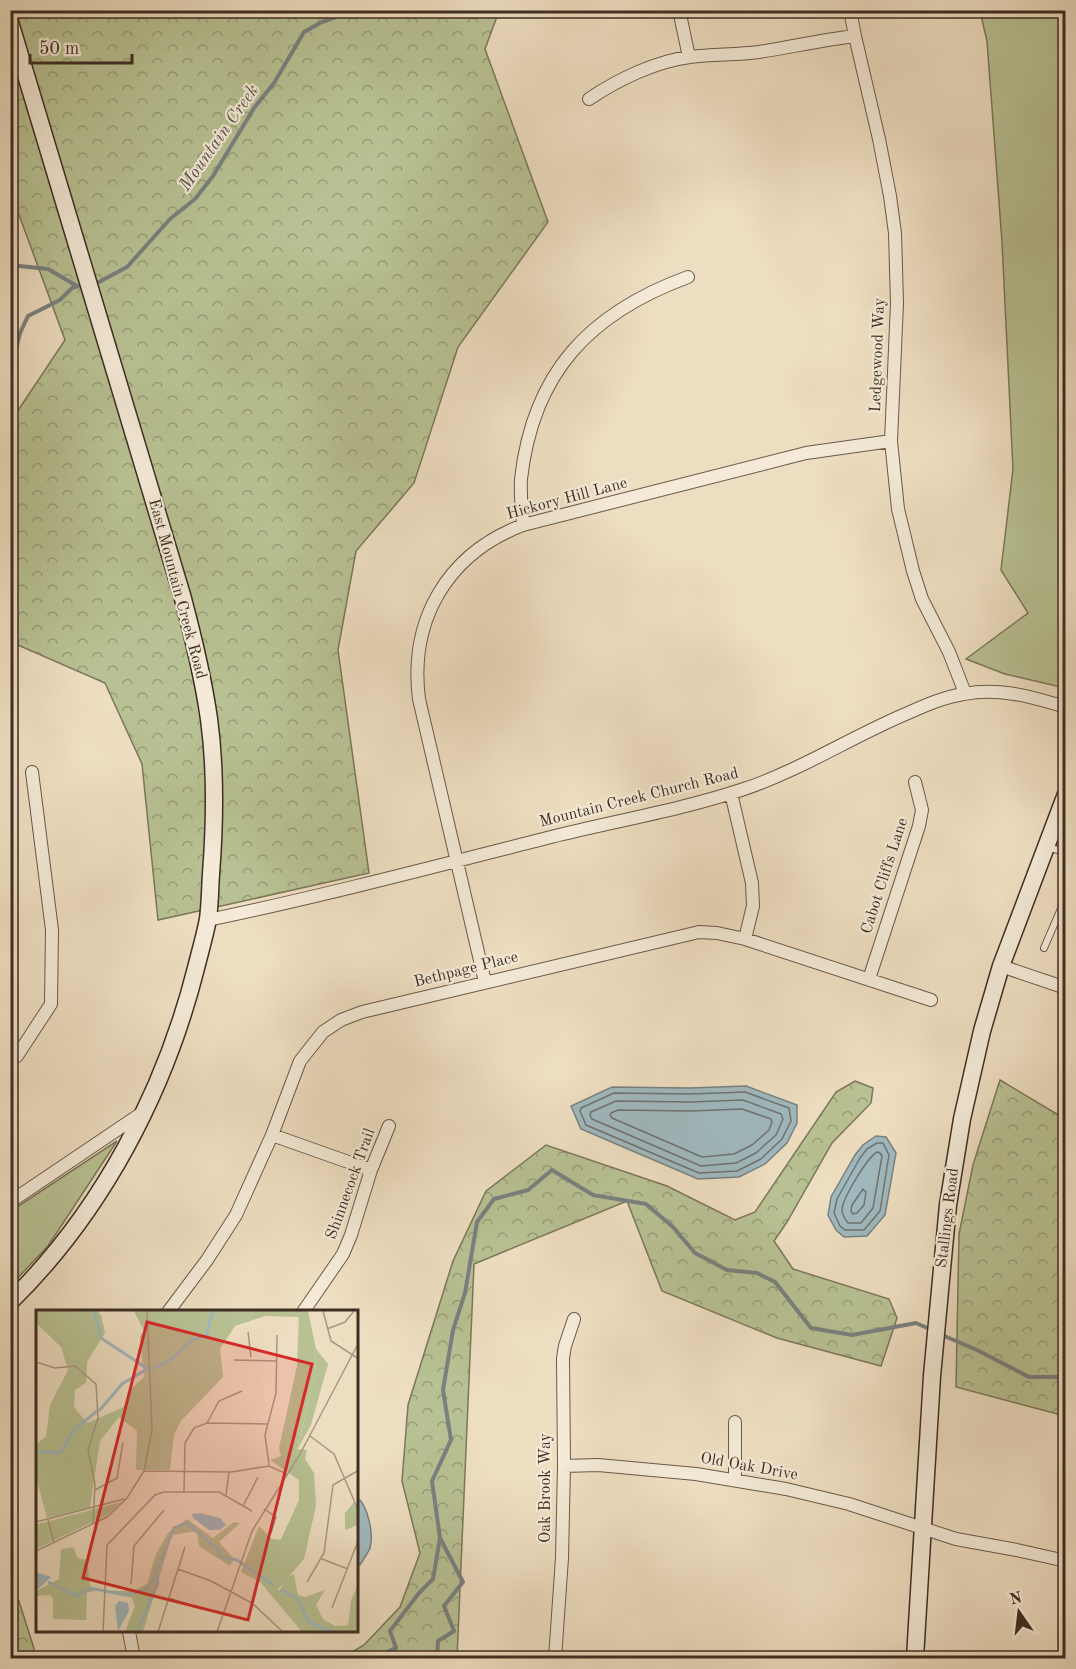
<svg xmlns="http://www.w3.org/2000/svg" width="1076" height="1669" font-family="'Old Standard TT',serif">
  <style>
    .green { fill: #b8c193; stroke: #7b775b; stroke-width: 1.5 }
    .forest { fill: url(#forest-crowns); stroke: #7b775b; stroke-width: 1.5 }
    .water { fill: #a0b9bf; stroke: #798181; stroke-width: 1.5 }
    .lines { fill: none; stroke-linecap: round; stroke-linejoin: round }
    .shore { stroke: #6f7371; stroke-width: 1.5 }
    .stream { stroke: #798181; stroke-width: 4 }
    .lane-casing { stroke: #6a594a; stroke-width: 8 }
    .street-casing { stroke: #6a594a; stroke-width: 14 }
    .secondary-casing { stroke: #3e2d23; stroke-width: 19 }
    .lane { stroke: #f4ead7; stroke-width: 6 }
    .street { stroke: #f4ead7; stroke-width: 12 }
    .secondary { stroke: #f4ead7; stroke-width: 16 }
    .labels { text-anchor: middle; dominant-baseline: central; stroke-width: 4.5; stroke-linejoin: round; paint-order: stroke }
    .street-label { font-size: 16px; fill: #3e2d23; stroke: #f4ead7 }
    .water-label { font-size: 18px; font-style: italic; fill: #56504a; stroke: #f4ead7 }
    .inset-river { fill: none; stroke: #a0b9bf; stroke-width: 3 }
    .inset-road { fill: none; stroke: #a89782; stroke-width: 1.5 }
    .view { fill: #d62828; fill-opacity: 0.15; stroke: #d62828; stroke-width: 3 }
    .inset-edge { fill: none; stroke: #3e2d23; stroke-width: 3 }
  </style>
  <defs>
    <pattern id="forest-crowns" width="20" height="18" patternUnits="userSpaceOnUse" patternTransform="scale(1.5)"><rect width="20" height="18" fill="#b8c193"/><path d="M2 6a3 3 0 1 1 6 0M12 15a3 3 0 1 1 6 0" fill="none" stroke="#979d78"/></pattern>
  </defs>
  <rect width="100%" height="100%" fill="#eedec1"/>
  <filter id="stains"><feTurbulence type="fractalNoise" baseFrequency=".00333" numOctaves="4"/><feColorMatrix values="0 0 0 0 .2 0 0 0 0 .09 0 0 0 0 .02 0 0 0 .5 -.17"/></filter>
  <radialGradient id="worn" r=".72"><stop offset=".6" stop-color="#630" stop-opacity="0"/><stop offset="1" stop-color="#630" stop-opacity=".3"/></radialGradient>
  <path class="green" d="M980,11H1065V688L1005,674L966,659L1028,613L1001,570L1013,469L1002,242L987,41Z
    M117,1141L48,1246L11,1285V1211Z"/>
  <path class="forest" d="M11,11H499L485,49L548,222L458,347L414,483L356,551L338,650L369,873L158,920L142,764L105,683L11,642V421L65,340L11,193Z
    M1000,1080L1065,1119V1416L956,1387L959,1234L973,1165Z
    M855,1081L873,1088L871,1103L832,1143L787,1222L774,1241L793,1269L889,1299L897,1318L881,1366L777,1338L662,1291L627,1201L474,1264L457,1658H342L364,1645L400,1607L420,1553L402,1481L408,1405L453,1261L486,1191L546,1145L667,1186L735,1220L755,1212L836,1092Z
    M10,1582L19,1601L37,1658H11Z"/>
  <path class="water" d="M746,1086L797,1105V1123L787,1143L765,1164L739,1177L698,1179L581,1129L571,1106L612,1087L689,1088Z
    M876,1136L886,1137L896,1153L885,1215L867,1236L844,1237L836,1230L828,1215L831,1197L855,1155L863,1145Z
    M357,1497C368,1506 374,1534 370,1548C368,1553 363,1560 360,1565H357Z"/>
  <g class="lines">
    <path class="shore" d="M745,1092L789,1108L791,1121L782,1139L761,1159L737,1171L699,1173L586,1125L580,1111L581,1108L614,1093L690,1094Z
      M743,1100L781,1114L783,1119L776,1135L756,1153L736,1163L701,1166L592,1119L590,1115L591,1112L616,1101L690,1102Z
      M742,1109L771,1119L772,1122L769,1130L752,1145L734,1154L702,1157L612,1118L610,1115L611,1113L618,1110L690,1111Z
      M877,1143H883L889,1155L880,1211L864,1230H845L840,1226L834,1213L837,1199L860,1158L867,1149Z
      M877,1152L880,1153L882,1156L873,1208L861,1223H848C845,1219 842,1215 842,1210C842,1199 867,1158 877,1152Z
      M863,1189L866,1192L864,1205L857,1213L853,1214L851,1211L852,1205Z"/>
    <path class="stream" d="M10,265L48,269L77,286
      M99,282L127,267L170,219L195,199L213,176L254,108L274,83L304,32L322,22L356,10
      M10,363L13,361L20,333L28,316L60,300L72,288L78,286
      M942,1335L977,1350L1029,1377H1066
      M373,1658L396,1648L390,1631L419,1593L433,1579L440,1538L432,1481L451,1440L443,1390L453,1330L465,1293L477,1222L494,1199L528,1190L552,1170L593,1195L646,1204L673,1227L695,1253L727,1270L757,1273L775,1282L811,1328L852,1335L916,1323L932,1330
      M437,1658L438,1641L454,1631L444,1606L463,1582L440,1538"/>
    <g class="lane-casing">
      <path id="lane" d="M1046,847L1066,852
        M1044,948L1066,897"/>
    </g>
    <g class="street-casing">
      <path id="street" d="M679,10L689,57
        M850,10L855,36L879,139L890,196L895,233L897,303L891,441L898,509L913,571L922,599L949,652L965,693
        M589,99C617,80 656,61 690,57C713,54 736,55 759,52C791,47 822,40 855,36
        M523,525C522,510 520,494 521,479C533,372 590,313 688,277
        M731,793L752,883L753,906L745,939
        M208,920C323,896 437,866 551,837C615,821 681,810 744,789C801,770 853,736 908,713C926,705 944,697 964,694C999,687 1032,697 1066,707
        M1001,966L1066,988
        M869,979L919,826L922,810L915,782
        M485,982L419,699C409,620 447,554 523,525L806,453L891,441
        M10,1060L17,1056L51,1004L52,930L32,772
        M272,1135L371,1170
        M10,1202L142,1113
        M168,1312L207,1260L236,1215L272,1135L300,1061L323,1032L341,1020L362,1012L699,932L717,933L745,939L931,1000
        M303,1312L343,1254L351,1235L371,1170L389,1126
        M564,1466L598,1465L696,1474L786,1489L849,1504L956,1539L1017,1550L1066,1561
        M735,1479V1422
        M129,1632L134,1658
        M555,1658L562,1558L564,1466L563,1358L565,1346L574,1319
        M555,1658H596"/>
    </g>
    <g class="secondary-casing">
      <path id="secondary" d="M10,22L182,595C193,636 203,677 209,719C216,770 215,822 211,874C210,889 210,904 208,919C205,935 200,952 196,968C165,1091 102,1212 10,1302
        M915,1658L932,1376L948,1205L962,1119L982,1031L1001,966L1066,794"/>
    </g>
    <use href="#lane" class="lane"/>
    <use href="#street" class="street"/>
    <use href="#secondary" class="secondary"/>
  </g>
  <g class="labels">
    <g class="street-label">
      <text transform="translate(878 355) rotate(-88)">Ledgewood Way</text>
      <text transform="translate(567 499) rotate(-15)">Hickory Hill Lane</text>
      <text transform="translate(177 589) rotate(75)">East Mountain Creek Road</text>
      <text transform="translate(639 798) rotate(-14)">Mountain Creek Church Road</text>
      <text transform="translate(885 876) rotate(-72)">Cabot Cliffs Lane</text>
      <text transform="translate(466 970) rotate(-14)">Bethpage Place</text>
      <text transform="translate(351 1184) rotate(-70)">Shinnecock Trail</text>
      <text transform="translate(948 1218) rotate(-83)">Stallings Road</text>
      <text transform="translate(749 1467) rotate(10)">Old Oak Drive</text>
      <text transform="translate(546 1488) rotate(-90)">Oak Brook Way</text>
    </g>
    <g class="water-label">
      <text transform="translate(219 138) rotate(-55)">Mountain Creek</text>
    </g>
  </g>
  <g transform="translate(36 1310)">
    <rect width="322" height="322" fill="#eedec1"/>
    <path d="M263,1H272L280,39L279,65L261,139L271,140L269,149L278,163L280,196L268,249L242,279L263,306L285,322H266L225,273L263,190V170L234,150L245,146L243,138L261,56ZM85,192L71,205L15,232L10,212ZM322,275V318L312,317L315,290Z" fill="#b8c193"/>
    <path d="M0,1H62L65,5L69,23L51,52L50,73L39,80L38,97L51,113L88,97L92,82L108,67L104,26L108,21L98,1H263V7L229,6L199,16L184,39L187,67L145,111L138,125L134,160H100L101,121L83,107L64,131L54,197L11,208L0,167V134L10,127L14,95L32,60L25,37L0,13ZM280,39L292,54L275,115L261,140L279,65ZM318,192L322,199V215L309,220V203ZM151,209L177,228L198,212L204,213L183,232L198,249L194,256L163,236L161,221L136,225L107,322H89L99,296L96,288L71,281H98L111,274L120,244L132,223ZM223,216L236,229L247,230L241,252L225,273L205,262ZM37,237L42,248L51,250L54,276L62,280L51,283L50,310L17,309V289L14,285L0,286V281L23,269L25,239ZM258,264L262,285L269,287L289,280L280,295L287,309L299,316L320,315L322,322H285L263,306L241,285L250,268Z" fill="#b8c193"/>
    <path d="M10,212L15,232L0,239V214Z" fill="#b8c193"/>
    <path d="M164,203L184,208L190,215L184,220H173L157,208L156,204ZM0,262L15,267L0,281ZM83,291L92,293L93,301L82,321L79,296Z" fill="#a0b9bf"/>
    <path class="inset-river" d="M58,1L65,28L112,59M116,59L134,50L157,29L170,26L177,1M63,101L86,74L111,59M0,141L24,143L38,120L61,101M12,272L41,286L54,278L89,285L109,280L117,271L138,218L151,213L181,239L185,247L201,250L237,275M245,280L261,288L273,312L296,322M101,322L122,273L120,265"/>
    <path class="inset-road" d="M287,1L295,31L323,49M291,19L309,12L318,1M212,22L215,47M198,50L241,51M0,52L19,58L39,56L60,74L62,108L52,140L59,174L57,214M171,113L183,91L206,81M274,126L298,144L323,202M233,155L229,125L240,83L241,25M108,161L195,162L233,156L251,164M59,180L81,168L87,132M148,182L149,133L158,118L171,113L231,114M190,185L193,162M207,196L222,167M228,199L240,207L235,223M12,210L18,233M0,212L88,189M0,241L71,207L91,188L108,161L116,120L111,1M286,249L312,259M142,259L175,271L216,293L247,322M271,272L288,243L297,175L323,160M95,274L98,236L128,200M133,288L166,299M296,298L322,231M67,322L71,235L119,185L128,182H183L216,201M122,322L149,237M181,322L216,221L263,146L323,32"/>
    <path class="view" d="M111,12L276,54L212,310L47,268Z"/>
    <rect width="322" height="322" class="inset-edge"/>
  </g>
  <rect width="1076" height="1669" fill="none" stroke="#eedec1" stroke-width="36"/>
  <rect x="12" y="12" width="1052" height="1645" fill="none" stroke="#3e2d23" stroke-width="3"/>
  <rect x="18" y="18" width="1040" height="1633" fill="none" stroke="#3e2d23" stroke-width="1.5"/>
  <g transform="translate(1019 1612) rotate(346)" stroke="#f4ead7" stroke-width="4.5" paint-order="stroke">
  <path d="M0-4.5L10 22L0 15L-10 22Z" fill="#3e2d23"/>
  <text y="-9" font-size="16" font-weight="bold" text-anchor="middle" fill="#3e2d23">N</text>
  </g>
  <path d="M30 54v9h102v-9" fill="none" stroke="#3e2d23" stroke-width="3"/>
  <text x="39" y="54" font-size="18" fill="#3e2d23" stroke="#f4ead7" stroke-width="4.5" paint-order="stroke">50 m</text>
  <rect width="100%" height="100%" filter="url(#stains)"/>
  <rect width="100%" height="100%" fill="url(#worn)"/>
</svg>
